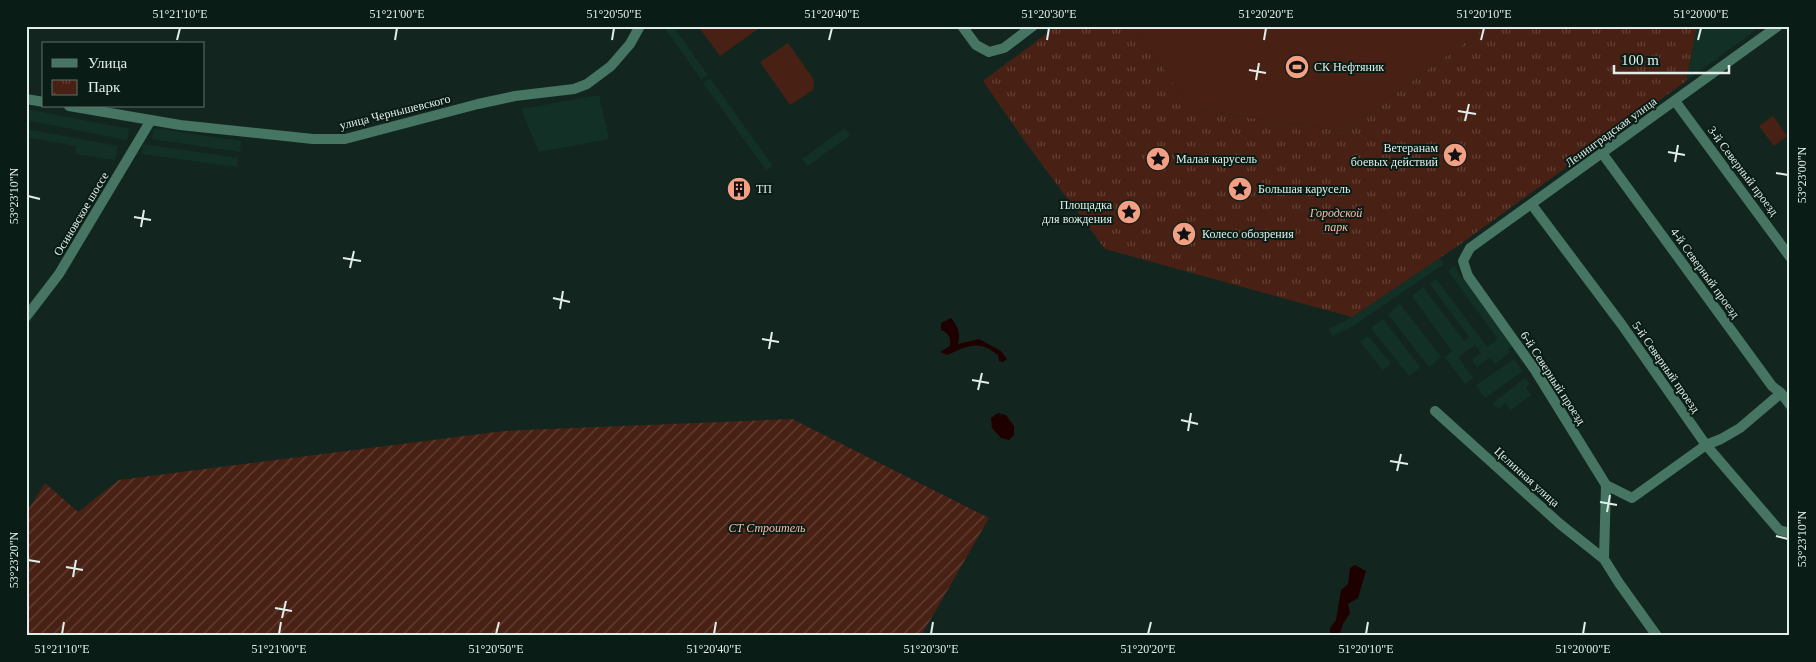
<svg xmlns="http://www.w3.org/2000/svg" width="1816" height="662" font-family="'Times New Roman',serif">
  <style>
    .built { fill: #133026 }
    .park { fill: url(#park-tufts) }
    .garden { fill: url(#garden-furrows) }
    .pitch { fill: #492114 }
    .water { fill: #1f0000 }
    .lines { fill: none; stroke-linecap: round; stroke-linejoin: round }
    .minor { stroke: #467564; stroke-width: 10 }
    .ticks { fill: none; stroke: #e1ede8; stroke-width: 2 }
    .labels { text-anchor: middle; dominant-baseline: central; stroke-width: 4; stroke-linejoin: round; paint-order: stroke }
    .poi-label { font-size: 12px; fill: #e1ede8; stroke: #091d16; text-anchor: start }
    .street-label { font-size: 12px; fill: #e1ede8; stroke: #091d16 }
    .park-label { font-size: 12px; font-style: italic; fill: #fabba7; stroke: #091d16 }
    .neatline { fill: none; stroke: #e1ede8; stroke-width: 2 }
    .ticks-label { font-size: 12px; text-anchor: middle; fill: #e1ede8 }
  </style>
  <defs>
    <pattern id="park-tufts" width="24" height="20" patternUnits="userSpaceOnUse" patternTransform="scale(1.25)"><rect width="24" height="20" fill="#492114"/><path d="M3 7l-1-3M5 7V3M7 7l1-3M15 17l-1-3M17 17v-4M19 17l1-3" fill="none" stroke="#634236"/></pattern>
    <pattern id="garden-furrows" width="10" height="10" patternUnits="userSpaceOnUse" patternTransform="scale(1.25)"><rect width="10" height="10" fill="#492114"/><path d="M-1 1l2-2M0 10L10 0M9 11l2-2" fill="none" stroke="#634236"/></pattern>
  </defs>
  <rect width="100%" height="100%" fill="#12261f"/>
  <path class="built" d="M673,26L708,75L701,79L664,27Z
    M1697,26H1761L1686,81Z
    M710,78L773,166L766,170L703,83Z
    M599,95L609,139L539,152L521,109Z
    M26,109L129,129L127,140L26,120Z
    M154,128L241,141L240,152L152,139Z
    M845,128L850,136L807,166L802,159Z
    M26,129L118,146L115,160L76,154V146L26,137Z
    M143,144L238,158L237,167L142,154Z
    M1440,258L1444,264L1356,324L1332,336L1329,329L1352,317Z
    M1454,266L1513,346L1508,349L1510,352L1495,364L1490,357L1477,367L1472,360L1481,353L1475,345L1458,357L1473,378L1465,384L1445,357L1452,351L1412,296L1423,287L1464,341L1469,337L1430,284L1436,279L1487,347L1498,339L1448,271Z
    M1400,304L1441,357L1429,367L1388,314Z
    M1383,319L1420,367L1409,376L1371,328Z
    M1368,336L1391,364L1383,370L1360,342Z
    M1514,359L1523,371L1485,398L1476,385Z
    M1525,378L1530,384L1526,388L1531,395L1511,410L1506,403L1498,409L1493,403Z"/>
  <path class="park" d="M1057,26H1133L1192,109L1343,131L1488,26H1697L1686,81L1459,245L1352,317L1105,249L1026,143L983,81Z"/>
  <path class="garden" d="M792,419L989,518L921,636H26V513L45,483L78,512L119,480L504,431Z"/>
  <path class="pitch" d="M698,26H762L720,56Z
    M1133,26H1488L1343,131L1192,109Z
    M788,43L814,80L813,90L790,105L760,62Z
    M1773,116L1787,136L1774,146L1759,126Z"/>
  <path class="water" d="M951,318C958,327 961,333 958,344L979,339L1001,351L1007,359L1003,362L999,361L998,355C979,339 967,346 947,355L940,352L950,346C951,338 949,333 941,330V323Z
    M998,413L1006,415L1014,426V435L1009,440L1001,438L992,428L991,418Z
    M1355,565L1366,571L1358,598L1348,604L1350,613L1343,624L1339,636H1330V628L1336,620L1341,590L1348,584L1350,568Z"/>
  <g class="lines">
    <path class="minor" d="M962,26L976,45L989,52L1004,48L1033,26
      M1778,26L1470,248L1463,261L1468,276L1535,370L1606,485L1632,498L1706,445L1721,439L1740,428L1781,393
      M26,99L44,102
      M1675,101L1790,257
      M69,106L180,125L313,139H345L478,104L515,96L574,89L587,84L611,66L630,44L640,26
      M1602,153L1772,386L1781,393L1790,405
      M1532,205L1622,325L1706,445L1779,530L1790,533
      M26,317L59,274L151,120
      M1435,411L1560,524L1604,559
      M1606,485L1604,559L1619,583L1657,636"/>
  </g>
  <path class="ticks" d="M177,40L180,28M395,40L397,28M612,40L614,28M829,40L832,28M1047,40L1049,28M1264,40L1266,28M1481,40L1484,28M1698,40L1701,28M1249,70L1266,73M1256,80L1259,63M1458,111L1476,114M1465,121L1469,104M1668,152L1685,155M1675,162L1678,145M1776,173L1788,175M28,196L40,199M134,217L151,220M141,227L144,210M343,258L361,261M350,268L354,251M553,298L570,302M560,309L563,291M762,339L779,342M769,349L772,332M972,380L989,383M978,390L982,373M1181,420L1198,424M1188,431L1191,413M1390,461L1408,464M1397,471L1401,454M1600,502L1617,505M1607,512L1610,495M1776,536L1788,539M28,560L40,562M66,567L83,570M73,577L76,560M275,608L292,611M282,618L286,601M62,634L64,622M279,634L281,622M496,634L499,622M714,634L716,622M931,634L933,622M1148,634L1151,622M1366,634L1368,622M1583,634L1585,622"/>
  <defs>
    <g id="stadium-disc" transform="scale(1.25)"><circle r="9.5" fill="#f39f84" stroke="#091d16"/><path d="M0-5a6.5 5 0 1 0 0 10a6.5 5 0 1 0 0-10ZM-3.5-1.8h7v3.6h-7Z" fill="#111"/></g>
    <g id="sight-disc" transform="scale(1.25)"><circle r="9.5" fill="#f39f84" stroke="#091d16"/><path d="M0-6L1.8-2.2L6-1.7L2.9 1.2L3.7 5.4L0 3.3L-3.7 5.4L-2.9 1.2L-6-1.7L-1.8-2.2Z" fill="#111"/></g>
    <g id="building-disc" transform="scale(1.25)"><circle r="9.5" fill="#f39f84" stroke="#091d16"/><path d="M-4-6H4V6H1V3H-1V6H-4ZM-2.5-4.3h1.7v1.8h-1.7ZM.8-4.3h1.7v1.8H.8ZM-2.5-1h1.7V.8h-1.7ZM.8-1h1.7V.8H.8Z" fill="#111"/></g>
  </defs>
  <g fill-rule="evenodd">
    <use href="#stadium-disc" x="1297" y="67"/>
    <use href="#sight-disc" x="1455" y="155"/>
    <use href="#sight-disc" x="1158" y="159"/>
    <use href="#building-disc" x="739" y="189"/>
    <use href="#sight-disc" x="1240" y="189"/>
    <use href="#sight-disc" x="1129" y="212"/>
    <use href="#sight-disc" x="1184" y="234"/>
  </g>
  <g class="labels">
    <g class="poi-label">
      <text x="1314" y="67">СК Нефтяник</text>
      <text x="1438" y="148" text-anchor="end">Ветеранам<tspan x="1438" dy="14">боевых действий</tspan></text>
      <text x="1176" y="159">Малая карусель</text>
      <text x="756" y="189">ТП</text>
      <text x="1258" y="189">Большая карусель</text>
      <text x="1112" y="205" text-anchor="end">Площадка<tspan x="1112" dy="14">для вождения</tspan></text>
      <text x="1202" y="234">Колесо обозрения</text>
    </g>
    <g class="street-label">
      <text transform="translate(395 112) rotate(-14)">улица Чернышевского</text>
      <text transform="translate(1611 132) rotate(-36)">Ленинградская улица</text>
      <text transform="translate(1743 171) rotate(53)">3-й Северный проезд</text>
      <text transform="translate(81 214) rotate(-59)">Осиновское шоссе</text>
      <text transform="translate(1705 273) rotate(54)">4-й Северный проезд</text>
      <text transform="translate(1666 367) rotate(55)">5-й Северный проезд</text>
      <text transform="translate(1553 378) rotate(57)">6-й Северный проезд</text>
      <text transform="translate(1527 477) rotate(42)">Целинная улица</text>
    </g>
    <g class="park-label">
      <text x="1336" y="213">Городской<tspan x="1336" dy="14">парк</tspan></text>
      <text x="767" y="528">СТ Строитель</text>
    </g>
  </g>
  <rect width="1816" height="662" fill="none" stroke="#091d16" stroke-width="55"/>
  <rect x="42" y="42" width="162" height="65" fill="#091d16" stroke="#5f706a"/>
  <rect x="52" y="59" width="25" height="8" fill="#467564" stroke="#5f706a"/>
  <text x="88" y="68" font-size="15" fill="#e1ede8">Улица</text>
  <rect x="52" y="80" width="25" height="15" fill="url(#park-tufts)" stroke="#5f706a"/>
  <text x="88" y="92" font-size="15" fill="#e1ede8">Парк</text>
  <path d="M1614 65v8h115v-8" fill="none" stroke="#e1ede8" stroke-width="2.5"/>
  <text x="1621" y="65" font-size="15" fill="#e1ede8" stroke="#091d16" stroke-width="4" paint-order="stroke">100 m</text>
  <rect x="28" y="28" width="1760" height="606" class="neatline"/>
  <g class="ticks-label">
    <text x="180" y="18">51°21'10"E</text>
    <text x="397" y="18">51°21'00"E</text>
    <text x="614" y="18">51°20'50"E</text>
    <text x="832" y="18">51°20'40"E</text>
    <text x="1049" y="18">51°20'30"E</text>
    <text x="1266" y="18">51°20'20"E</text>
    <text x="1484" y="18">51°20'10"E</text>
    <text x="1701" y="18">51°20'00"E</text>
    <text transform="translate(1802 175) rotate(-90)" y="4">53°23'00"N</text>
    <text transform="translate(14 196) rotate(-90)" y="4">53°23'10"N</text>
    <text transform="translate(1802 539) rotate(-90)" y="4">53°23'10"N</text>
    <text transform="translate(14 560) rotate(-90)" y="4">53°23'20"N</text>
    <text x="62" y="653">51°21'10"E</text>
    <text x="279" y="653">51°21'00"E</text>
    <text x="496" y="653">51°20'50"E</text>
    <text x="714" y="653">51°20'40"E</text>
    <text x="931" y="653">51°20'30"E</text>
    <text x="1148" y="653">51°20'20"E</text>
    <text x="1366" y="653">51°20'10"E</text>
    <text x="1583" y="653">51°20'00"E</text>
  </g>
</svg>
